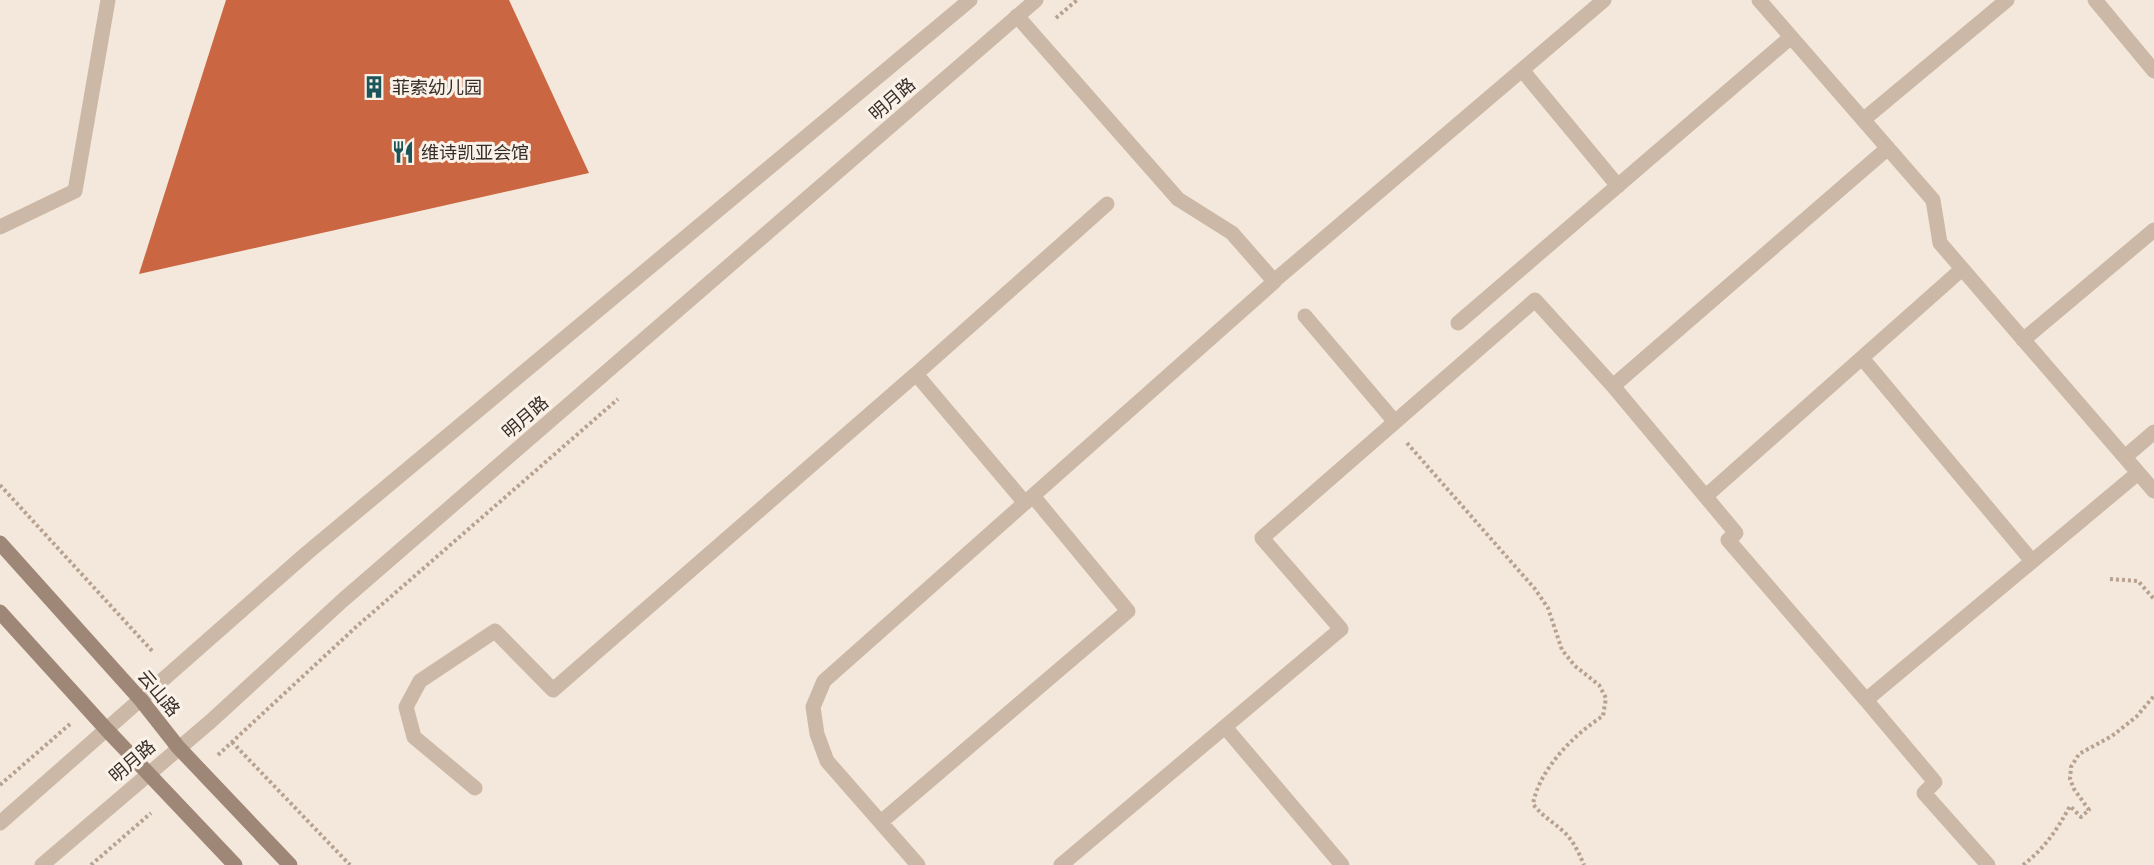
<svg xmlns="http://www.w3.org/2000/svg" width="2154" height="865" font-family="Raleway,'Noto Sans SC',sans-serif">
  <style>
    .building { fill: #ca6642 }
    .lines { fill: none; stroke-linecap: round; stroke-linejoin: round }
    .path { stroke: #b7a291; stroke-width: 4; stroke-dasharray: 3 3; stroke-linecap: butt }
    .service { stroke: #cbb8a7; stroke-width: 15 }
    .tertiary { stroke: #cbb8a7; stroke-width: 15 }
    .secondary { stroke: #9f8778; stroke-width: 15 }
    .labels { text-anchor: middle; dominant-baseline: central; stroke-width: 6; stroke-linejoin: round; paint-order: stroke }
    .poi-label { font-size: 18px; fill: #372d28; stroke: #faf2e8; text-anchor: start }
    .street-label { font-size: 18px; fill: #372d28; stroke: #faf2e8 }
  </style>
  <rect width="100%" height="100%" fill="#f3e8db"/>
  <path class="building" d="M226,0H509L589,173L139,274Z"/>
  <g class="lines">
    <path class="path" d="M1056,18L1077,0
      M1407,443L1535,589L1548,608L1562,650L1575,666L1599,685L1606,698L1603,716C1574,734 1539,770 1533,804C1542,816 1552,821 1563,831C1573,840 1579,853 1584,865
      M0,485L154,653
      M2110,579L2138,581L2154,599
      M232,742L350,865
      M218,755L356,627L618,399
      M0,785L70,724
      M91,865L151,813
      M2023,865C2044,849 2057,830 2070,806L2081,817L2089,810L2074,789L2070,779L2071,767L2079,754L2112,736L2136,717L2154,696"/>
    <path class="service" d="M1759,0L1933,200L1940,243L2154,491
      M2095,0L2154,71
      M1017,16L1178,199L1232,233L1274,281L1604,0
      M1522,70L1618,186
      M1863,120L2007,0
      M0,227L75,191L108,0
      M1305,316L1395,422L1535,300L1613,386L1736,533L1728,540L1866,700
      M1458,323L1791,37
      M2023,340L2154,230
      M1862,358L2032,561
      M1613,386L1888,148
      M2125,457L2154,432
      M1706,496L1962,269
      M1025,503L916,374L1107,204
      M1225,727L1342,865
      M475,788L414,737L406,707L420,681L495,631L553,690L916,374
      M881,822L1128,611L1033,496
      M918,865L827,761L817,734L813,707L824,681L1275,281
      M1061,865L1341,629L1262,538L1395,422
      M1988,865L1924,793L1935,782L1866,700L2138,473"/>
    <path class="tertiary" d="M0,823L307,553L970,0
      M42,865L211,721L343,600L1036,0"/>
    <path class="secondary" d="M0,543L141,700L178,747L290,865
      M0,612L107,730L235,865"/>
  </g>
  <defs>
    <g id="building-bare" transform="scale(1.8)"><path d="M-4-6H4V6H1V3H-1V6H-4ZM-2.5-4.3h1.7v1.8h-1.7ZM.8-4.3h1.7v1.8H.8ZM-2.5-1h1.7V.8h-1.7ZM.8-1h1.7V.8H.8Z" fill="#1c555a" stroke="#faf2e8" stroke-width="2.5" paint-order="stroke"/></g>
    <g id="restaurant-bare" transform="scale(1.8)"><path d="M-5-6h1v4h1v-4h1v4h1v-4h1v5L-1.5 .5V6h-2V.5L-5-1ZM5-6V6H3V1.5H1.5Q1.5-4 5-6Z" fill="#1c555a" stroke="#faf2e8" stroke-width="2.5" paint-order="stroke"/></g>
  </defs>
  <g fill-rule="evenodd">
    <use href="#building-bare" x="374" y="87"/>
    <use href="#restaurant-bare" x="403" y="152"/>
  </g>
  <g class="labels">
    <g class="poi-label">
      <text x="392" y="87">菲索幼儿园</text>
      <text x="421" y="152">维诗凯亚会馆</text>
    </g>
    <g class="street-label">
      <text transform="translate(892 99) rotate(-41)">明月路</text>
      <text transform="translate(525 417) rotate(-41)">明月路</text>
      <text transform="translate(159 693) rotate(50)">云山路</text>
      <text transform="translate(132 761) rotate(-41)">明月路</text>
    </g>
  </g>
</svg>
